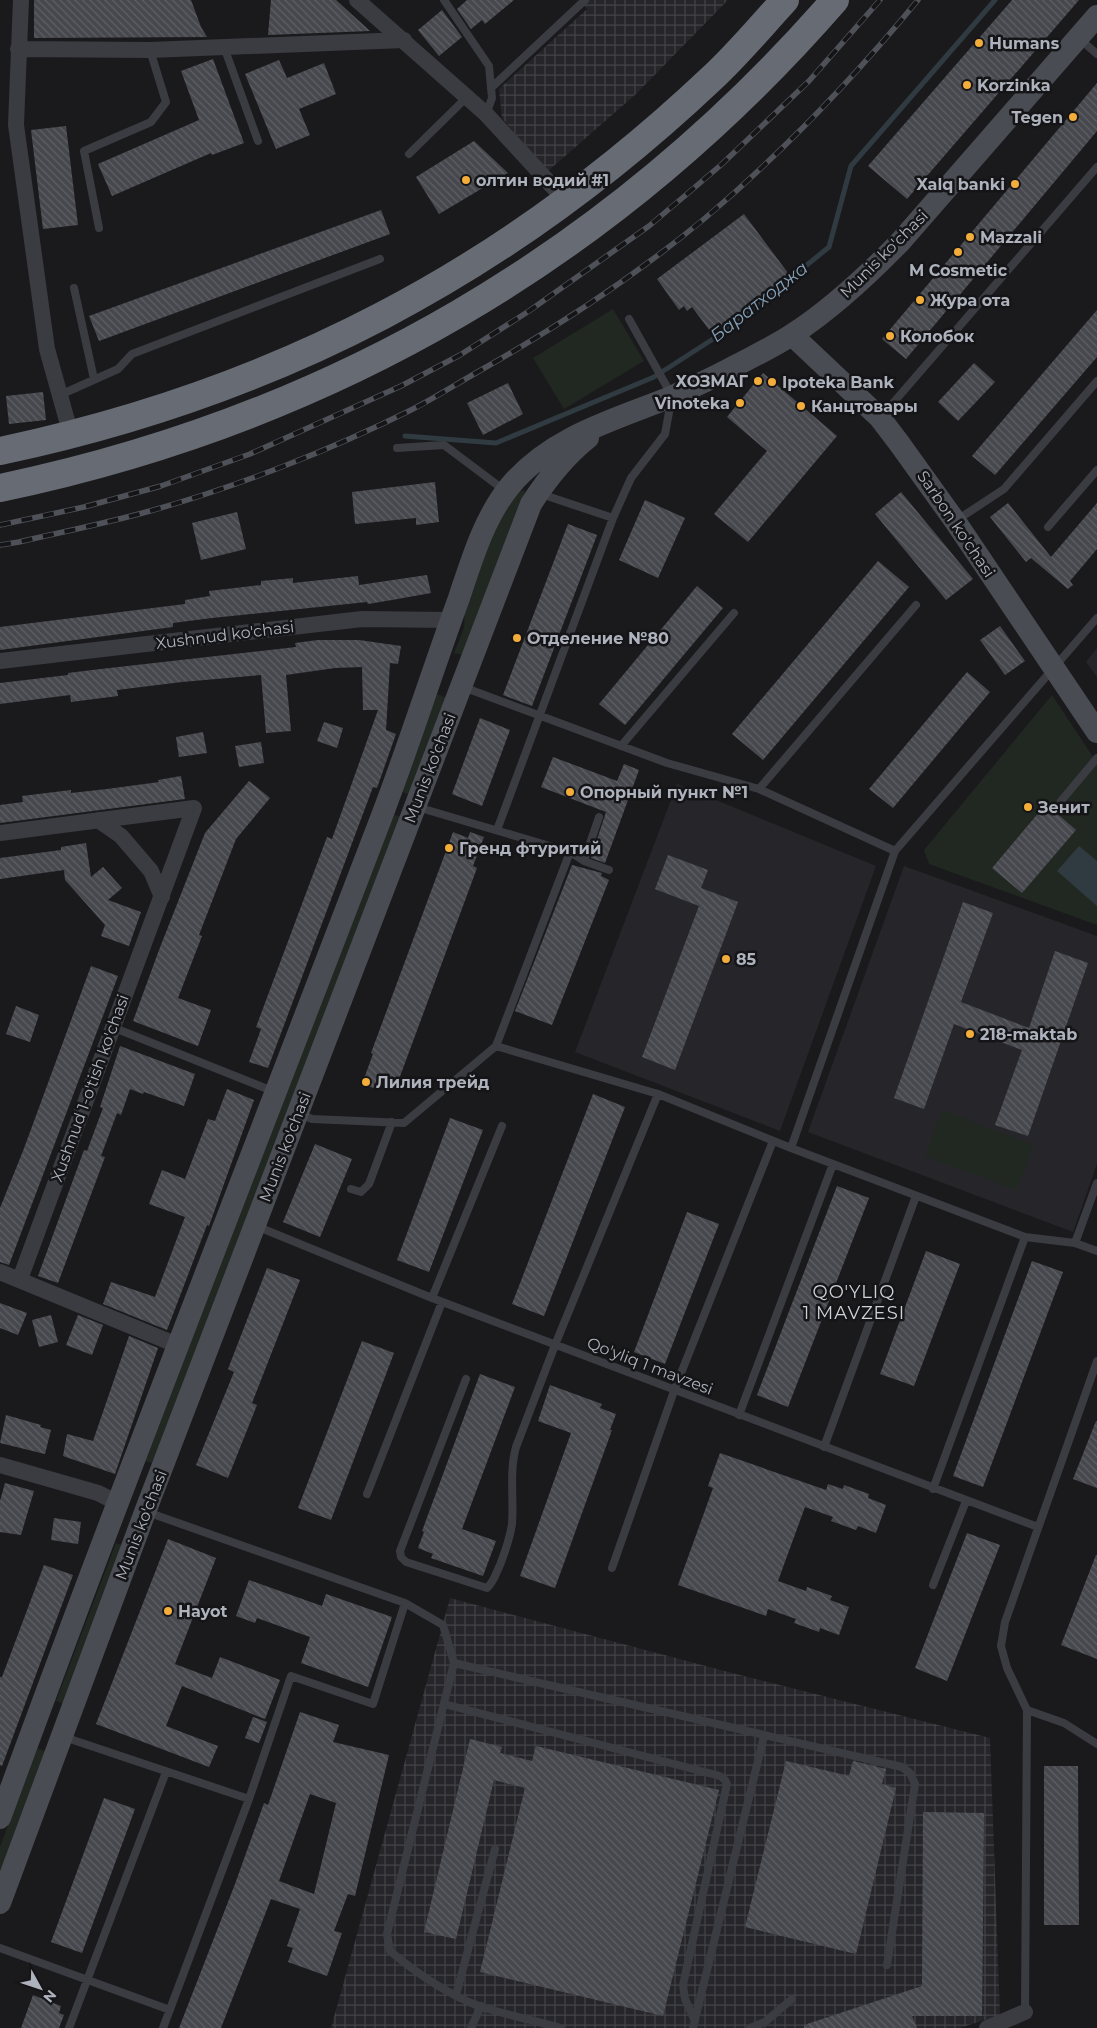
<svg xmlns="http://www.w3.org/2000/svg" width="1097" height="2028" font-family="Montserrat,sans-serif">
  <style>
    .built { fill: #26262a }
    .industrial { fill: url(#industrial-grid) }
    .grass { fill: #202821 }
    .water { fill: #303a41 }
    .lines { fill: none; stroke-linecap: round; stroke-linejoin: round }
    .stream { stroke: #303a41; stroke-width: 5 }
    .building { fill: url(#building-back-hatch); fill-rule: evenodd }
    .lane { stroke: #3b3c42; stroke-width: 8 }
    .street { stroke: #3b3c42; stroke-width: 16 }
    .secondary { stroke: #494c52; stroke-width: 22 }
    .highway { stroke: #676b73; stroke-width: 28 }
    .rail-casing { stroke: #4e5157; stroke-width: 5.5 }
    .rail { stroke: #151518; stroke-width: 4; stroke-dasharray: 11; stroke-linecap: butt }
    .poi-dot { fill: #f3ad3b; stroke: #151518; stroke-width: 2 }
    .labels { text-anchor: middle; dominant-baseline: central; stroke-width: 5; stroke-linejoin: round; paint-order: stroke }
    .poi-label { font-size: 16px; font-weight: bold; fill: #adb2bc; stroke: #151518; text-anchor: start }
    .street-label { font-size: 16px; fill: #adb2bc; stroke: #151518 }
    .water-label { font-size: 18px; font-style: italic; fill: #84a1b7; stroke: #151518 }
    .neighbourhood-label { font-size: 18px; letter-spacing: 1px; fill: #ced1d8; stroke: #151518 }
  </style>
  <defs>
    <pattern id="industrial-grid" width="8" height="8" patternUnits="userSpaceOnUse" patternTransform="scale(1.25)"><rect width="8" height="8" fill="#26262a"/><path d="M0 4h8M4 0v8" fill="none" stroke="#434347"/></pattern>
    <pattern id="building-back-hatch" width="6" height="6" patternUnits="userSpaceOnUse" patternTransform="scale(1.25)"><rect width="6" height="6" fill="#47484d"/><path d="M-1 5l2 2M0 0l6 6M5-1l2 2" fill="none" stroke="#5f6065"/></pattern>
  </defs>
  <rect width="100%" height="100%" fill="#1a1a1d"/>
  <path class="built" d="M1097,648V677L1086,662Z
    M677,784L876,866L780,1131L575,1052Z
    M904,866L1097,936V1164L1073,1232L808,1132Z"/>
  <path class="industrial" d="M581,0H728L636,94L548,171L529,151L502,118L499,89L587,9Z
    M450,1598L736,1674L990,1738L1000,2015L960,2028H331Z"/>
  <path class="grass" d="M613,309L644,361L564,409L533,358Z
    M524,490L527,498L464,655L454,653L464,628L465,605L498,518L517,492Z
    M437,694L447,698L410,795L400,791Z
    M1052,695L1097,763V925L929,864L924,850Z
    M391,814L402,817L155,1464L145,1461Z
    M942,1110L1034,1145L1016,1190L925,1156Z
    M116,1543L125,1546L64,1704L56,1701Z
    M37,1748L45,1751L0,1873V1847Z"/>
  <path class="water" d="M1079,846L1097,861V906L1057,871Z"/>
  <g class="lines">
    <path class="stream" d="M405,436L496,443L654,377L727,330L829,247L851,166L995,0"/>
  </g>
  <path class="building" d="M34,0H191L201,27L207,37L34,38Z
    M271,0H336L370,31L268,35Z
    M467,0H514L485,24L482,20L471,29L457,9Z
    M1012,0H1079L907,199L868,166Z
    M442,10L462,37L439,56L418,30Z
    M213,59L244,143L212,155L211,153L112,196L98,164L199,120L181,71Z
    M279,60L287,78L324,63L336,94L299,109L310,135L276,149L245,74Z
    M1097,83V131L906,359L882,339Z
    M66,126L78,225L43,229L31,130Z
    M474,141L508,173L439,214L416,177Z
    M381,210L390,234L99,341L89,316Z
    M744,214L791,277L713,335L692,307L687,311L684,306L679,310L657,279Z
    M1097,310V357L995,475L972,456Z
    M974,363L995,382L958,421L938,402Z
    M763,373L837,436L748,542L714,514L767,451L727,417Z
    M508,383L523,414L483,435L467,403Z
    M43,392L46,420L9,424L6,396Z
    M435,482L439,522L416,525V518L355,524L352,492Z
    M901,492L973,579L946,600L875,514Z
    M645,500L685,518L658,578L619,560Z
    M1008,503L1051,557L1097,503V549L1070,581L1073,585L1068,589L1031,558L1026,562L990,517Z
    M237,512L246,549L201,560L192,523Z
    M568,524L597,535L532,706L503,695Z
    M878,561L909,587L763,760L732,734Z
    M427,575L431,593L392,600L368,604L367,602L212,618L173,623V627L0,650V627L185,604V600L210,596L209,591L261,585V581L293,578V583L358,576L359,585Z
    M697,586L723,608L625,725L599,704Z
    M1000,626L1025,661L1005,675L980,640Z
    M318,640H359L401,646L398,664L390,663L386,730L396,734L377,788L373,787L268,1068L249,1062L261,1029L256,1027L327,837L332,839L378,710H363L362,667L335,668L286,675L291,731L266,733L261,675L182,682L117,690L118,696L71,702L70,695L0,704V683L68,675V673L92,670L296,647L295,643Z
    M967,672L990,692L893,808L869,789Z
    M480,718L510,730L482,806L452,794Z
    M324,722L343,728L337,748L317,741Z
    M203,732L207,753L179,757L176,737Z
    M261,742L264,763L239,767L235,746Z
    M553,757L617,781L624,764L639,770L605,863L591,858L606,812L541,787Z
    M181,776L185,799L0,823V805L23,802L22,796L71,790V793L107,789L159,782L158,780Z
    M249,781L270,798L236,839L199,935L202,936L178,998L211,1010L198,1046L133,1021L159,950L205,833Z
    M1046,804L1076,830L1022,893L992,868Z
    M453,832L468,838L470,832L484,837L473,866L477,868L395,1090L378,1084L376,1089L362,1084L373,1054L371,1053Z
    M86,843L91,877L103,867L122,888L108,900L141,912L129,946L101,936L105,925L65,880L64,870L0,879V858L61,850V847Z
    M668,855L708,870L701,888L738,902L675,1070L642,1057L699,906L655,889Z
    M572,865L602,873L601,876L609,880L552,1025L515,1011Z
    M963,902L993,913L961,1002L1029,1028L1055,951L1088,963L1028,1136L995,1125L1022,1050L954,1024L924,1109L894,1098Z
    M91,966L118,976L9,1265L0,1262V1208L23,1151Z
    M16,1006L39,1015L30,1042L6,1034Z
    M120,1046L195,1074L184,1106L144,1092L143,1094L130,1089L121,1115L117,1113L101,1156L105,1157L58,1283L38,1276L84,1150L87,1151L103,1108L100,1107Z
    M227,1089L254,1100L209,1226L207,1225L167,1330L103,1304L111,1282L155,1297L185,1217L149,1204L162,1170L185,1179L208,1119L215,1121Z
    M593,1094L625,1107L544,1316L512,1304Z
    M450,1118L483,1130L429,1272L397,1260Z
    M315,1144L352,1159L320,1237L283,1222Z
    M837,1186L869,1198L788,1407L757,1395Z
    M687,1212L719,1224L665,1364L634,1352Z
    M926,1251L960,1264L914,1386L880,1374Z
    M1032,1261L1063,1272L983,1487L953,1476Z
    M267,1268L300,1280L252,1403L257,1405L228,1478L196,1465L234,1372L228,1369Z
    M0,1303L27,1313L18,1335L0,1328Z
    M51,1315L58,1342L39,1347L32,1320Z
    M78,1315L103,1325L92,1355L66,1345Z
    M129,1336L158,1348L115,1474L63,1456L67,1434L93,1441Z
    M362,1341L394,1353L331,1520L298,1508Z
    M480,1374L515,1387L462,1529L496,1541L483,1576L431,1558L433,1554L418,1548L424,1532L422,1531Z
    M550,1385L602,1404L600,1408L616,1414L610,1430H612L555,1588L520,1576L571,1433L538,1421Z
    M6,1415L41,1425L40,1427L51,1430L45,1454L0,1443Z
    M1096,1421H1097V1488L1073,1479Z
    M720,1453L826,1490L828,1484L843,1489L844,1485L869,1494L868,1498L886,1505L876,1533L858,1526L856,1530L831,1521L833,1517L805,1507L778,1581L806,1591L807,1587L832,1596L830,1600L849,1607L839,1635L820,1628L819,1632L794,1623L796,1619L768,1609L766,1616L678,1585L713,1488L708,1486Z
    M5,1483L34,1491L21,1535L0,1532V1501Z
    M54,1518L81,1522L78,1544L51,1540Z
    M967,1533L1000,1545L947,1681L915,1668Z
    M168,1539L216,1558L175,1664L212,1678L220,1657L280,1680L265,1719L182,1686L166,1726L218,1746L209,1767L96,1724Z
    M1096,1555H1097V1659L1061,1645Z
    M44,1565L73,1575L2,1766L0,1765V1677H2Z
    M249,1580L322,1606L326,1594L392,1617L368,1687L301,1663L310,1637L257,1618L255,1623L236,1616Z
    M300,1712L339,1725L333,1742L389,1755L355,1896L348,1894L334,1931L342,1933L327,1976L288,1962L293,1948L287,1946L300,1909L271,1899L221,2028H179L235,1884L264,1803L268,1805ZM310,1794L336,1803L314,1894L279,1881Z
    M253,1717L267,1722L259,1743L245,1738Z
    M470,1739L502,1747L500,1753L532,1761L536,1746L719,1790L663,2016L480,1972L525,1788L494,1780L456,1939L424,1932Z
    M786,1761L849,1776L853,1761L886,1769L882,1784L896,1788L856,1954L745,1927Z
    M1044,1766H1078L1079,1925H1044Z
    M104,1798L135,1809L82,1953L51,1942Z
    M923,1812L984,1813L982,2016H912L917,2028H804V2025L922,1986Z
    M33,1995L61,2006L59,2013L64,2015L59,2028H21Z"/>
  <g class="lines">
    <path class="lane" d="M444,0L489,66L492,98L486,114
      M1080,39L1097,54
      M224,47L258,141
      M491,88L585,0
      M409,154L467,97
      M99,228L84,151L151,122L166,102L150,50
      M74,288L94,379
      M60,395L118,369L132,354L380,259
      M881,417L1097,167
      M397,448L444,445L504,490
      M541,494L613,518
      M957,520L1004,489L1097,381
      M1048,527L1097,470
      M463,687L667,763L759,789L895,851
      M621,746L734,613
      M759,789L916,605
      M1061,801L1097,758
      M497,830L613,518L631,478L665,434L672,396L629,319
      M570,852L584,861L609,870
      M584,861L599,817
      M112,1027L275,1092
      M496,1046L658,1094L791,1148L1025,1237L1075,1243L1097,1251
      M300,1114L312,1119L404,1123L496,1046L570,852L417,807
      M791,1148L895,851L1097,618
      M351,1189L361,1192L369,1184L392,1122
      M256,1226L432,1298L1038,1527
      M1075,1243L1097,1183
      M432,1298L502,1126
      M466,1379L400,1551L401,1557L406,1562L487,1588C494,1582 496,1573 500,1565C505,1552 510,1538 512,1524C514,1498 509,1472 516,1447L555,1345L658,1094
      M739,1415L833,1164
      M824,1447L916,1196
      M933,1489L1025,1237
      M367,1494L442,1302
      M147,1512L405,1603L373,1704L291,1676L249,1799L163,2028
      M612,1568L674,1391L773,1141
      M933,1585L966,1501
      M405,1603L443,1625L454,1663L902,1767L910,1773L915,1784L887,1965
      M454,1663L387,1934L390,1951C415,1972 451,1997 482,2007C508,2015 535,2021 561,2028
      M444,1704L720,1776L725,1780L727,1784L683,1985L685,1999L695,2021
      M1027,1710L1064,1723L1097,1744
      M64,1737L249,1799
      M0,1948L170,2010
      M456,1995L495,1849
      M1025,2012L1027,1710L1007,1668L1001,1646L1005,1622L1097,1361
      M69,2028L166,1772
      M471,2028L481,2006
      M693,2028L764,1736
      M750,2028L765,2022L792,1999"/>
    <path class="street" d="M21,0L16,125L47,349L71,435
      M357,0L486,114L566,201
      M18,49L150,50L404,40
      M0,661L362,619L450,620
      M98,820L121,836L151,871L162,897
      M0,833L194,808L20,1279
      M0,1272L177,1345
      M0,1465L98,1493L118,1503
      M987,2028L1025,2012"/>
    <path class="secondary" d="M792,335L880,418L899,443L955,521L1097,732
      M0,1818C123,1482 255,1148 383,813C410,742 433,669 459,598C472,559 484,518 510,486C550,438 610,421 666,399C689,389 713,378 735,366C754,356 775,346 793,334C833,308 868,275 901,241L1097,16
      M0,1903L145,1512L531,504C547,479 564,457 588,438"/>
    <path class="highway" d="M0,451C276,393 507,272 712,78C738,54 761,26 785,0
      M0,488C331,419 613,255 835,0"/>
    <g class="rail-casing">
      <path id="rail" d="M0,525L84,507L161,486L250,454L401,386L460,355L529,311L649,226L687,194L722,164L809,81L880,0
        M0,545L19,542C62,532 107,523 150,511C236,487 331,450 411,410C435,398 458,383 481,370C559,326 635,276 704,219C782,153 853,79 918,0"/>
    </g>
    <use href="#rail" class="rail"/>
  </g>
  <g class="poi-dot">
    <circle cx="979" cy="43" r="5"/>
    <circle cx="967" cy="85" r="5"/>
    <circle cx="1073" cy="117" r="5"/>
    <circle cx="466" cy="180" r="5"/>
    <circle cx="1015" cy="184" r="5"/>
    <circle cx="970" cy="237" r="5"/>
    <circle cx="958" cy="252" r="5"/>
    <circle cx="920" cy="300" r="5"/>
    <circle cx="890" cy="336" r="5"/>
    <circle cx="758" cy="381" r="5"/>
    <circle cx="772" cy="382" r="5"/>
    <circle cx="740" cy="403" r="5"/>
    <circle cx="801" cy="406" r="5"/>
    <circle cx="517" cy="638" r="5"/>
    <circle cx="570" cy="792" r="5"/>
    <circle cx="1028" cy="807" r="5"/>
    <circle cx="449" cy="848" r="5"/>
    <circle cx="726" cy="959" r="5"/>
    <circle cx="970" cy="1034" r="5"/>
    <circle cx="366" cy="1082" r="5"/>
    <circle cx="168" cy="1611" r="5"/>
  </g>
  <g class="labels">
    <g class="poi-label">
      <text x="989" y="43">Humans</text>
      <text x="977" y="85">Korzinka</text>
      <text x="1063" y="117" text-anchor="end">Tegen</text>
      <text x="476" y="180">олтин водий #1</text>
      <text x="1005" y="184" text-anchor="end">Xalq banki</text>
      <text x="980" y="237">Mazzali</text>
      <text x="958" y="270" text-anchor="middle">M Cosmetic</text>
      <text x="930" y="300">Жура ота</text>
      <text x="900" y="336">Колобок</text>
      <text x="748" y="381" text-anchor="end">ХОЗМАГ</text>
      <text x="782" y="382">Ipoteka Bank</text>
      <text x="730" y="403" text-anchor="end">Vinoteka</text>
      <text x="811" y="406">Канцтовары</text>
      <text x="527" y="638">Отделение №80</text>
      <text x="580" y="792">Опорный пункт №1</text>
      <text x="1038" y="807">Зенит</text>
      <text x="459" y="848">Гренд фтуритий</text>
      <text x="736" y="959">85</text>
      <text x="980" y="1034">218-maktab</text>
      <text x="376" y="1082">Лилия трейд</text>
      <text x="178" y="1611">Hayot</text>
    </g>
    <g class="street-label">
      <text transform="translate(884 254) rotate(-45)">Munis ko'chasi</text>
      <text transform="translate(956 524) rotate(56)">Sarbon ko'chasi</text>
      <text transform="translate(225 635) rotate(-7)">Xushnud ko'chasi</text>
      <text transform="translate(430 768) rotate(-69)">Munis ko'chasi</text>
      <text transform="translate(90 1088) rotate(-70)">Xushnud 1-o'tish ko'chasi</text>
      <text transform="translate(285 1147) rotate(-69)">Munis ko'chasi</text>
      <text transform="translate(650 1366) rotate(21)">Qo'yliq 1 mavzesi</text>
      <text transform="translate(141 1525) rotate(-69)">Munis ko'chasi</text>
    </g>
    <g class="water-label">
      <text transform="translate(759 302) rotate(-38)">Баратходжа</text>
    </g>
    <g class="neighbourhood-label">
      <text x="854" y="1292">QO'YLIQ<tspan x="854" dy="21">1 MAVZESI</tspan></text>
    </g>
  </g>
  <g transform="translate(40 1988) rotate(130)" stroke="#151518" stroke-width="4" paint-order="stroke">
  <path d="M0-4L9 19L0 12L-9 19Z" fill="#adb2bc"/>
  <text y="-8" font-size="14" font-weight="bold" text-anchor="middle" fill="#adb2bc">N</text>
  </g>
</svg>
